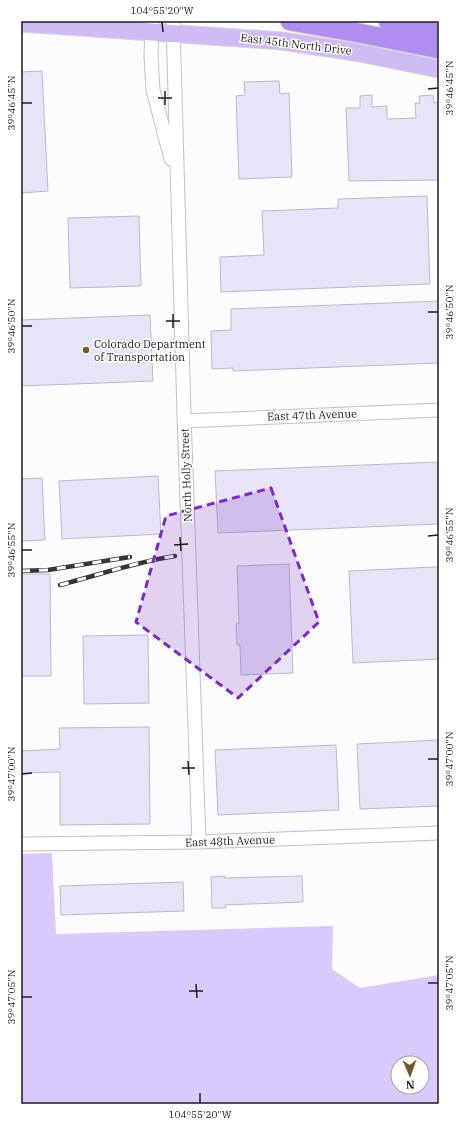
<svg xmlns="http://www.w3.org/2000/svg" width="460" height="1125" font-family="'IBM Plex Serif',serif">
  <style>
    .green { fill: #d8cafa; fill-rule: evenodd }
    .building { fill: #e8e3f6; stroke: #bdb8ca }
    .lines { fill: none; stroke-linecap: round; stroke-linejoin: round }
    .minor-casing { stroke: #c3bed0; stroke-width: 15 }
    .major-casing { stroke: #d6d6d7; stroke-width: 19 }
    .highway-casing { stroke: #d6d6d7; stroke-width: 21 }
    .minor { stroke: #fff; stroke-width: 13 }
    .major { stroke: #d0bbf7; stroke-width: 17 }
    .highway { stroke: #b08ef1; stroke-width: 19 }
    .rail-casing { stroke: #35343a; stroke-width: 4.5 }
    .rail { stroke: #fff; stroke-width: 3; stroke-dasharray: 9; stroke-linecap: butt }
    .marked { fill: #7b2cbf; fill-opacity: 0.2; stroke: #7b2cbf; stroke-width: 3; stroke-dasharray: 8 5; stroke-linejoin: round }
    .ticks { fill: none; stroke: #1d1c22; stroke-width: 1.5 }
    .poi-dot { fill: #6e5b29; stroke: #fff; stroke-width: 1.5 }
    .labels { text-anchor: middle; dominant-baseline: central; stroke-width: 3; stroke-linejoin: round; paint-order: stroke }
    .street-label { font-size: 11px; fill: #1d1c22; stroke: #fff }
    .poi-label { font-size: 11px; fill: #1d1c22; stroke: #fff; text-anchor: start }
    .neatline { fill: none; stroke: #1d1c22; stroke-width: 1.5 }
    .ticks-label { font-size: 10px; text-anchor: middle; fill: #1d1c22 }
  </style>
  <rect width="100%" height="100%" fill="#fcfbfe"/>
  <path class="green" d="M52,853L56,934L333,926L332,969L360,988L439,975V1104H21V854ZM398,1063H422V1087H398Z"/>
  <path class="building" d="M42,71L48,191L21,193V72Z
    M279,81L280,94L289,93L292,177L239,179L236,96L245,95L244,82Z
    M372,95V107L387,106V119L416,118L415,103H420L419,96L433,95L434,103L439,102V180L349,181L346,108H360V96Z
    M427,196L430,284L221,292L220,257L264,255L262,211L338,208V199Z
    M139,216L141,286L70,288L68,218Z
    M439,301V363L233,371V368L212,369L211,331L231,330V309Z
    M150,315L153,381L21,386V320Z
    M439,462V524L218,533L215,471Z
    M158,476L161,534L62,539L59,481Z
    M42,478L45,540L21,541V479Z
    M289,564L293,673L241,675L240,645H237L236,624L239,623L237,566Z
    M434,567H439V659L353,663L349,571Z
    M21,574H50L51,676H21Z
    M148,635L149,703L84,704L83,636Z
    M149,727L150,824L60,825V772L21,773V751L60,749L59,728Z
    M439,740V806L360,809L357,744Z
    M336,745L339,810L218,815L215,750Z
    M225,876L224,878L302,876L303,902L225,905L226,908H212L211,877Z
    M183,882L184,911L61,915L60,886Z"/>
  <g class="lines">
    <g class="minor-casing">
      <path id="minor" d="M152,21L151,56L153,90L171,159
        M173,21L184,415L199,842
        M184,421L439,410
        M21,844L199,842L439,833"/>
    </g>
    <g class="major-casing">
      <path id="major" d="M21,23L282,41L355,52L439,69"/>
    </g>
    <g class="highway-casing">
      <path id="highway" d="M290,21L359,33L439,49
        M388,21L439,33"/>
    </g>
    <use href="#minor" class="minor"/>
    <use href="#major" class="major"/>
    <use href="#highway" class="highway"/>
    <g class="rail-casing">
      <path id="rail" d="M21,571L48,570L130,557
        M60,585C98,575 136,562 175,556"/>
    </g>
    <use href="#rail" class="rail"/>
  </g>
  <path class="marked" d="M271,488L319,622L238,698L136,622L166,516Z"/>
  <path class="ticks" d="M162,22L163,32M428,89L438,88M165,91V105M158,98H172M22,103H32M428,312H438M173,314V328M166,321H180M22,326H32M428,536L438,535M180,537L181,551M174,545L188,544M22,550H32M428,759H438M188,761L189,775M182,768H195M22,774L32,773M428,983H438M196,984L197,998M189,991H203M22,997H32M200,1093V1103"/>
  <circle class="poi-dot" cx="86" cy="350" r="4"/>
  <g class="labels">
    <g class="street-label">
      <text transform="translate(296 44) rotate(7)">East 45th North Drive</text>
      <text transform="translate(312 415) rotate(-2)">East 47th Avenue</text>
      <text transform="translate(186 475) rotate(-92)">North Holly Street</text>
      <text transform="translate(230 841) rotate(-2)">East 48th Avenue</text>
    </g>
    <g class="poi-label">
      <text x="94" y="344">Colorado Department<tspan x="94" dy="13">of Transportation</tspan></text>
    </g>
  </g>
  <rect width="460" height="1125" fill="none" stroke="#ffffff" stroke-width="44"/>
  <g transform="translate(410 1075) rotate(178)"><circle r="19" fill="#ffffff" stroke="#a5a4a7"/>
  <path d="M0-3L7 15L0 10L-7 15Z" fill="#6e5b29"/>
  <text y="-6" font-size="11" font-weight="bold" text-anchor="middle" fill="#1d1c22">N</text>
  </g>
  <rect x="22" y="22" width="416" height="1081" class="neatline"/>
  <g class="ticks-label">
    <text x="162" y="14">104°55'20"W</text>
    <text transform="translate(449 88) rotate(-90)" y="4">39°46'45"N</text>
    <text transform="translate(11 103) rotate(-90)" y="4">39°46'45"N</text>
    <text transform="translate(449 312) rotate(-90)" y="4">39°46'50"N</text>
    <text transform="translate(11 326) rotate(-90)" y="4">39°46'50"N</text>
    <text transform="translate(449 535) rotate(-90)" y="4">39°46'55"N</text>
    <text transform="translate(11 550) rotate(-90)" y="4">39°46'55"N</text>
    <text transform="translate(449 759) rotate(-90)" y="4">39°47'00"N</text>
    <text transform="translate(11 774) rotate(-90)" y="4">39°47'00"N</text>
    <text transform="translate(449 983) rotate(-90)" y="4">39°47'05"N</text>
    <text transform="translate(11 997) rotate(-90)" y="4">39°47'05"N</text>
    <text x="200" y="1118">104°55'20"W</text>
  </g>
</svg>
